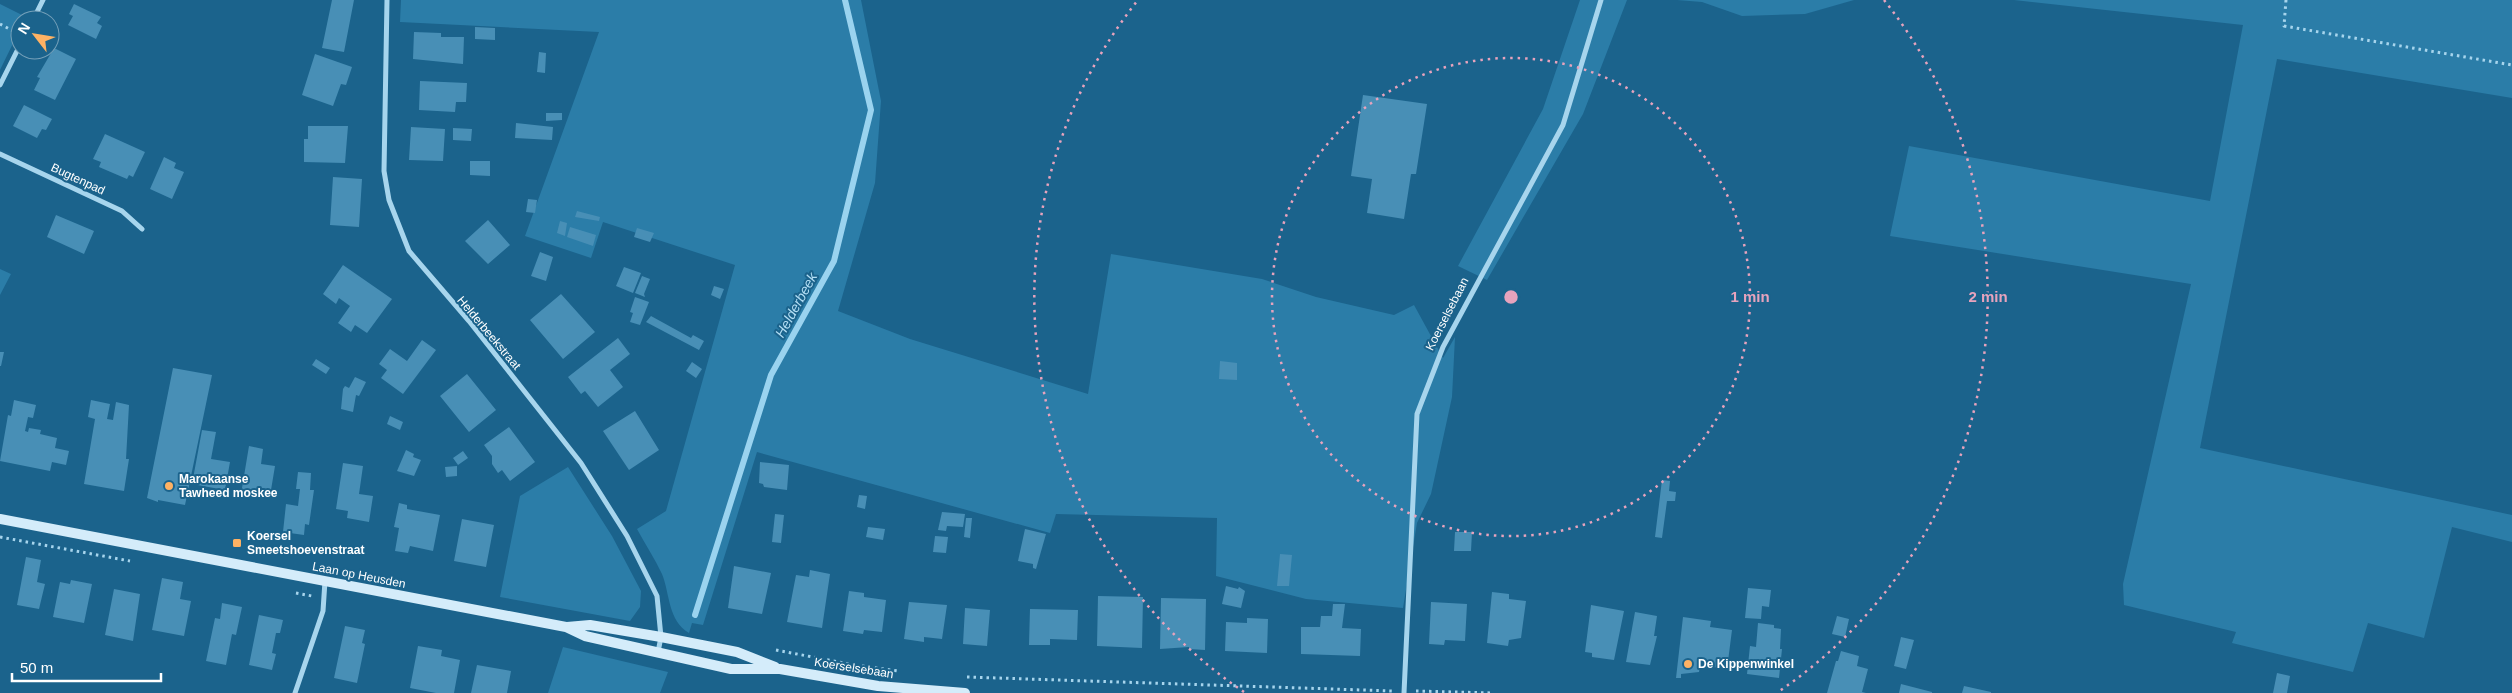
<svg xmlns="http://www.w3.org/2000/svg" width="2512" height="693" font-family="Helvetica,sans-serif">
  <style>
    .green { fill: #2b7da8 }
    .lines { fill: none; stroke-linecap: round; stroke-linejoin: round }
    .stream { stroke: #9ad3ef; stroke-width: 6 }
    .building { fill: #488fb6 }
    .path { stroke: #a7d5ed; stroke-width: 3; stroke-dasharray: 2.5 4; stroke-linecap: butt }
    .street { stroke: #a7d5ed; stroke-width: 5 }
    .secondary { stroke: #d4ecfa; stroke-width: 10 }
    .ring { fill: none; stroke: #e7a3bd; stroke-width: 2.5; stroke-dasharray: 2.5 5 }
    .poi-dot { fill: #feb264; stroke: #1b638c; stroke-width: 2 }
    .labels { text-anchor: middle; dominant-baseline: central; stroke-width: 4; stroke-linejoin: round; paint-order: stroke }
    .street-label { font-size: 12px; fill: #fff; stroke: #1b638c }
    .poi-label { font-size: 12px; font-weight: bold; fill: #fff; stroke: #1b638c; text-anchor: start }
    .water-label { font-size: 14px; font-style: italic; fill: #b3def4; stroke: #1b638c }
    .centre { fill: #e7a3bd; stroke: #1b638c; stroke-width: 2.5 }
    .ring-label { font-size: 15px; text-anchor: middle; font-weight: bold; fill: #e7a3bd; stroke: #1b638c; stroke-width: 4; stroke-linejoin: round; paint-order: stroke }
  </style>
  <rect width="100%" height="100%" fill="#1b638c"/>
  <path class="green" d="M401,0H861L881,101L875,183L838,311L910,339L1088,394L1111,254L1262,279L1316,297L1394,315L1414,305L1443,358L1455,337L1452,397L1431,494L1417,523L1403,608L1306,599L1216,576L1217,518L1056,514L1050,533L757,452L703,625L692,623L689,633C668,621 670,594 662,574C655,559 645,544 637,529L666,511L735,265L603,222L591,258L525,236L599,32L400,22Z
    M1580,0H1627L1583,114L1487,280L1458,266L1543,109Z
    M1677,0H1854L1805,14L1742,16L1702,2Z
    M2014,0H2512V98L2277,59L2200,448L2512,515V542L2452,527L2424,638L2368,623L2353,672L2232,643L2236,632L2124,605L2123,584L2191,284L1890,236L1909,146L2210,201L2243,25Z
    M0,4L26,17L24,20H20V29L0,70Z
    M0,269L11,274L0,295Z
    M568,467L612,536L641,591L640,607L630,621L500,597L520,496Z
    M563,647L668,672L660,693H548Z"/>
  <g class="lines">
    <path class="stream" d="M695,615L771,375L834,261L871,110L845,0"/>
  </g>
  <path class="building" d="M332,0H354L344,52L322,48Z
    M74,4L101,17L97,23L102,26L96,39L68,25L73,16L69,14Z
    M475,27L495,28V40L475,39Z
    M414,32L441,33V37H464L463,64L413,59Z
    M54,48L76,59L55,100L34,90L40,78L37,77Z
    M539,52L546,53L545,73L537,72Z
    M315,54L352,67L346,85L341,84L333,106L302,95Z
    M420,81L467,83L466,102H456L455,112L419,110Z
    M1363,95L1427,104L1416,174H1411L1404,219L1367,213L1372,179L1351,176Z
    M24,105L52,119L46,130L42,129L37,138L13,126Z
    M546,113H562V120L546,121Z
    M516,123L553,127L552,140L515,138Z
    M308,126H348L345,163L304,162V139H308Z
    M411,127L445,129L443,161L409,160Z
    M453,128L472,129L471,141L453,140Z
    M105,134L145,152L133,177L129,175L127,179L99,167L101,162L93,159Z
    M164,157L176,163L174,168L184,172L172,199L150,189Z
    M470,161H490V176L470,175Z
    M333,177L362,179L359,227L330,225Z
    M528,199L537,200L535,213L526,212Z
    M577,211L600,217L599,221L575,217Z
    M56,215L94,231L84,254L47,237Z
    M488,220L510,245L488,264L465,241Z
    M560,221L567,223L565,236L557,233Z
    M570,227L596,235L593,246L567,237Z
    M637,228L654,233L650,242L634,237Z
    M540,252L553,257L546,281L531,276Z
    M343,265L392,299L367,333L355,325L351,332L338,323L350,306L339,298L336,304L323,294Z
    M624,267L641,273L633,293L616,286Z
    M642,276L650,279L644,294L645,297L635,293Z
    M714,286L724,289L720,299L711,295Z
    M561,294L595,332L563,359L530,320Z
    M635,297L649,302L640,325L630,322L633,313L630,312Z
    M651,316L691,338L693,335L704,341L699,350L646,322Z
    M618,338L630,354L610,370L623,387L598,407L585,391L581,394L568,377Z
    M422,340L436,350L403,394L381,378L387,370L379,364L390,349L407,361Z
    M0,352H4L1,366H0Z
    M316,359L330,368L326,374L312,365Z
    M1220,361L1237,363V380L1219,379Z
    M692,362L702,369L696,378L686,371Z
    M173,368L212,375L185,505L158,500V502L147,498Z
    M467,374L496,410L469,432L440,396Z
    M355,377L366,382L359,396L356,395L353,412L341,409L343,389L345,386L349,388Z
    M14,400L36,405L33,418L28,417L25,431L28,432L29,428L41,430L40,434L57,438L55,448L69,451L66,465L52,462L50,471L0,461L8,415L11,416Z
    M91,400L110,404L107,419L113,420L116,402L129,405L126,459H129L124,491L84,484L95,419L88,417Z
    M635,411L659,450L629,470L603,431Z
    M390,416L403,422L400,430L387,424Z
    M509,427L535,462L510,481L502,470L498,473L492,464V456L484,445Z
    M202,430L216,432L211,459L230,462L225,490L192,484Z
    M249,446L263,449L261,464L275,466L270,496L241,494Z
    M406,450L414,454L413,457L421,460L414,476L397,471Z
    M463,451L468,458L458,465L453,458Z
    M760,462L789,465L787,490L764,487L763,484L759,483Z
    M343,463L363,466L359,494L373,496L369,522L347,518L348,511L336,509Z
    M457,466V476L446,477L445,467Z
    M298,472L311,473L310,490H314L309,525L305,524L304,535L283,532L286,504L298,506L300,489H296Z
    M1662,480L1670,481L1669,491L1676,492L1675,501H1667L1662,538L1655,537Z
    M859,495L867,496L865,509L857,507Z
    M399,503L407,505V509L440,515L433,551L410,546L408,553L395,551L399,528L394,527Z
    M942,512L965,514L963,527L947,526L946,531L938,530Z
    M775,514L784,515L781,543L772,542Z
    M966,518H972L970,538L964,537Z
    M462,519L494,525L486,567L454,561Z
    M868,527L885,529L883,540L866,537Z
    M1025,529L1046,534L1036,569L1033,568V564L1018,561Z
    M1455,532H1472L1471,551H1454Z
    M935,536L948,537L946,553L933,552Z
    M1280,554L1292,555L1289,586H1277Z
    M26,557L41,560L37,582L45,584L39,609L17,605Z
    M734,566L771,573L762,614L728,608Z
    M810,570L830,574L822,628L787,622L796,575L809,577Z
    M162,578L183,582L180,599L191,601L184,636L152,630Z
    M71,580L92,584L84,623L53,617L60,582L70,584Z
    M1226,586L1238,589L1239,587L1245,591L1241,608L1222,604Z
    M1748,588L1771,590L1769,607L1762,606L1761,619L1745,618Z
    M114,589L140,594L133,641L105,635Z
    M849,591L864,593V597L886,600L882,632L864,630L863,634L843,631Z
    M1492,592L1509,594V599L1526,601L1521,638L1509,640L1508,646L1487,643Z
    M1098,596L1143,597L1142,648L1097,646Z
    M1161,598L1206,599L1205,650L1189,649V647L1160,649Z
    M909,602L947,605L942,639L924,637V642L904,639Z
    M1431,602L1467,604L1465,641L1445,640L1444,645L1429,644Z
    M222,603L242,607L236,635L232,634L226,665L206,661L215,618L220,619Z
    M1333,604H1345L1342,628L1361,629L1360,656L1301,654V627H1320L1321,616H1332Z
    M1591,605L1624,611L1614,660L1592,657V653L1585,652Z
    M965,608L990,610L987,646L963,644Z
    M1030,609L1078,610L1077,640L1050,639V645H1029Z
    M1635,612L1657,616L1654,636H1657L1650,665L1626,662Z
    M259,615L283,620L280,633H276L272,653L276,654L272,670L249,665Z
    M1837,616L1849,619L1845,637L1832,634Z
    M1683,617L1711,621L1710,627L1732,630L1727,669L1700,665L1699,672L1681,674V678H1676Z
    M1247,618L1268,619L1267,653L1225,651L1226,622L1247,623Z
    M1758,623L1774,625V628L1781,629L1780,649H1782L1779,678L1747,674L1750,646L1756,647Z
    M345,626L365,630L362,643L365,644L357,683L334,678Z
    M1901,637L1914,640L1906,669L1894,666Z
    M418,646L442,650L441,656L460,660L454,693H436L410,688Z
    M1841,651L1859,656L1857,666L1868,669L1862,692L1866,693H1827L1836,661H1838Z
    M477,665L511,671L507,693H471Z
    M2277,673L2290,676L2287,693H2273Z
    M1901,684L1932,692V693H1899Z
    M1964,686L1991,692V693H1962Z"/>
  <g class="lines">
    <path class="path" d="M2286,0L2284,26L2512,65
      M0,24L17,33
      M0,537L130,561
      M296,593L312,596
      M776,650L849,664
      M862,666L898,671
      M967,677L1393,691
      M1416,691L1493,693"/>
    <path class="street" d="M387,0L384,171L389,200L409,251L469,321L581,463L627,536L657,596L661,637L658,652
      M33,20L43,0
      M0,85L20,45
      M0,154L122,211L142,229
      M295,693L323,611L325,581
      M1404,693L1417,414L1443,347L1563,125L1601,0"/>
    <path class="secondary" d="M0,519L566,627L585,636L731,669H780L878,686L965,693
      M567,627L590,625L661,637L737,652L775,667"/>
  </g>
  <g class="ring">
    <circle cx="1511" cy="297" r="239"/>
    <path d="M1244 692A477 477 0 0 1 1138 0M1884 0A477 477 0 0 1 1778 692"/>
  </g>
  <g class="poi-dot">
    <circle cx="169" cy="486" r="5"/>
    <rect x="232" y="538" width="10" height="10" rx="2.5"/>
    <circle cx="1688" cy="664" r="5"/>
  </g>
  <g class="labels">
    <g class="street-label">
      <text transform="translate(78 179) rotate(25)">Bugtenpad</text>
      <text transform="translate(1447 314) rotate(-63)">Koerselsebaan</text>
      <text transform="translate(489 333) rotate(50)">Helderbeekstraat</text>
      <text transform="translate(359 575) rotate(11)">Laan op Heusden</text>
      <text transform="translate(854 668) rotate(9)">Koerselsebaan</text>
    </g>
    <g class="poi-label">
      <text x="179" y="479">Marokaanse<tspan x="179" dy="14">Tawheed moskee</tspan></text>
      <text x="247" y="536">Koersel<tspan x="247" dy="14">Smeetshoevenstraat</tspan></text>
      <text x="1698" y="664">De Kippenwinkel</text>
    </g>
    <g class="water-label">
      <text transform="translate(796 305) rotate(-61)">Helderbeek</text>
    </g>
  </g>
  <circle cx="1511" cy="297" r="8" class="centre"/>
  <g class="ring-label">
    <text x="1750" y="302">1 min</text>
    <text x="1988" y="302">2 min</text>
  </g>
  <g transform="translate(35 35) rotate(301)"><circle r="24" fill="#1b638c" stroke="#76a1ba"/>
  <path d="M0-4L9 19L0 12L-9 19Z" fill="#feb264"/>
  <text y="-8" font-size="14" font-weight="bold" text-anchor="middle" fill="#ffffff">N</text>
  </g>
  <path d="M12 673v8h149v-8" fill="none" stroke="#ffffff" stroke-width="2.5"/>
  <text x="20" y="673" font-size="15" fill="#ffffff" stroke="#1b638c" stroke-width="4" paint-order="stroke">50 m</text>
</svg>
